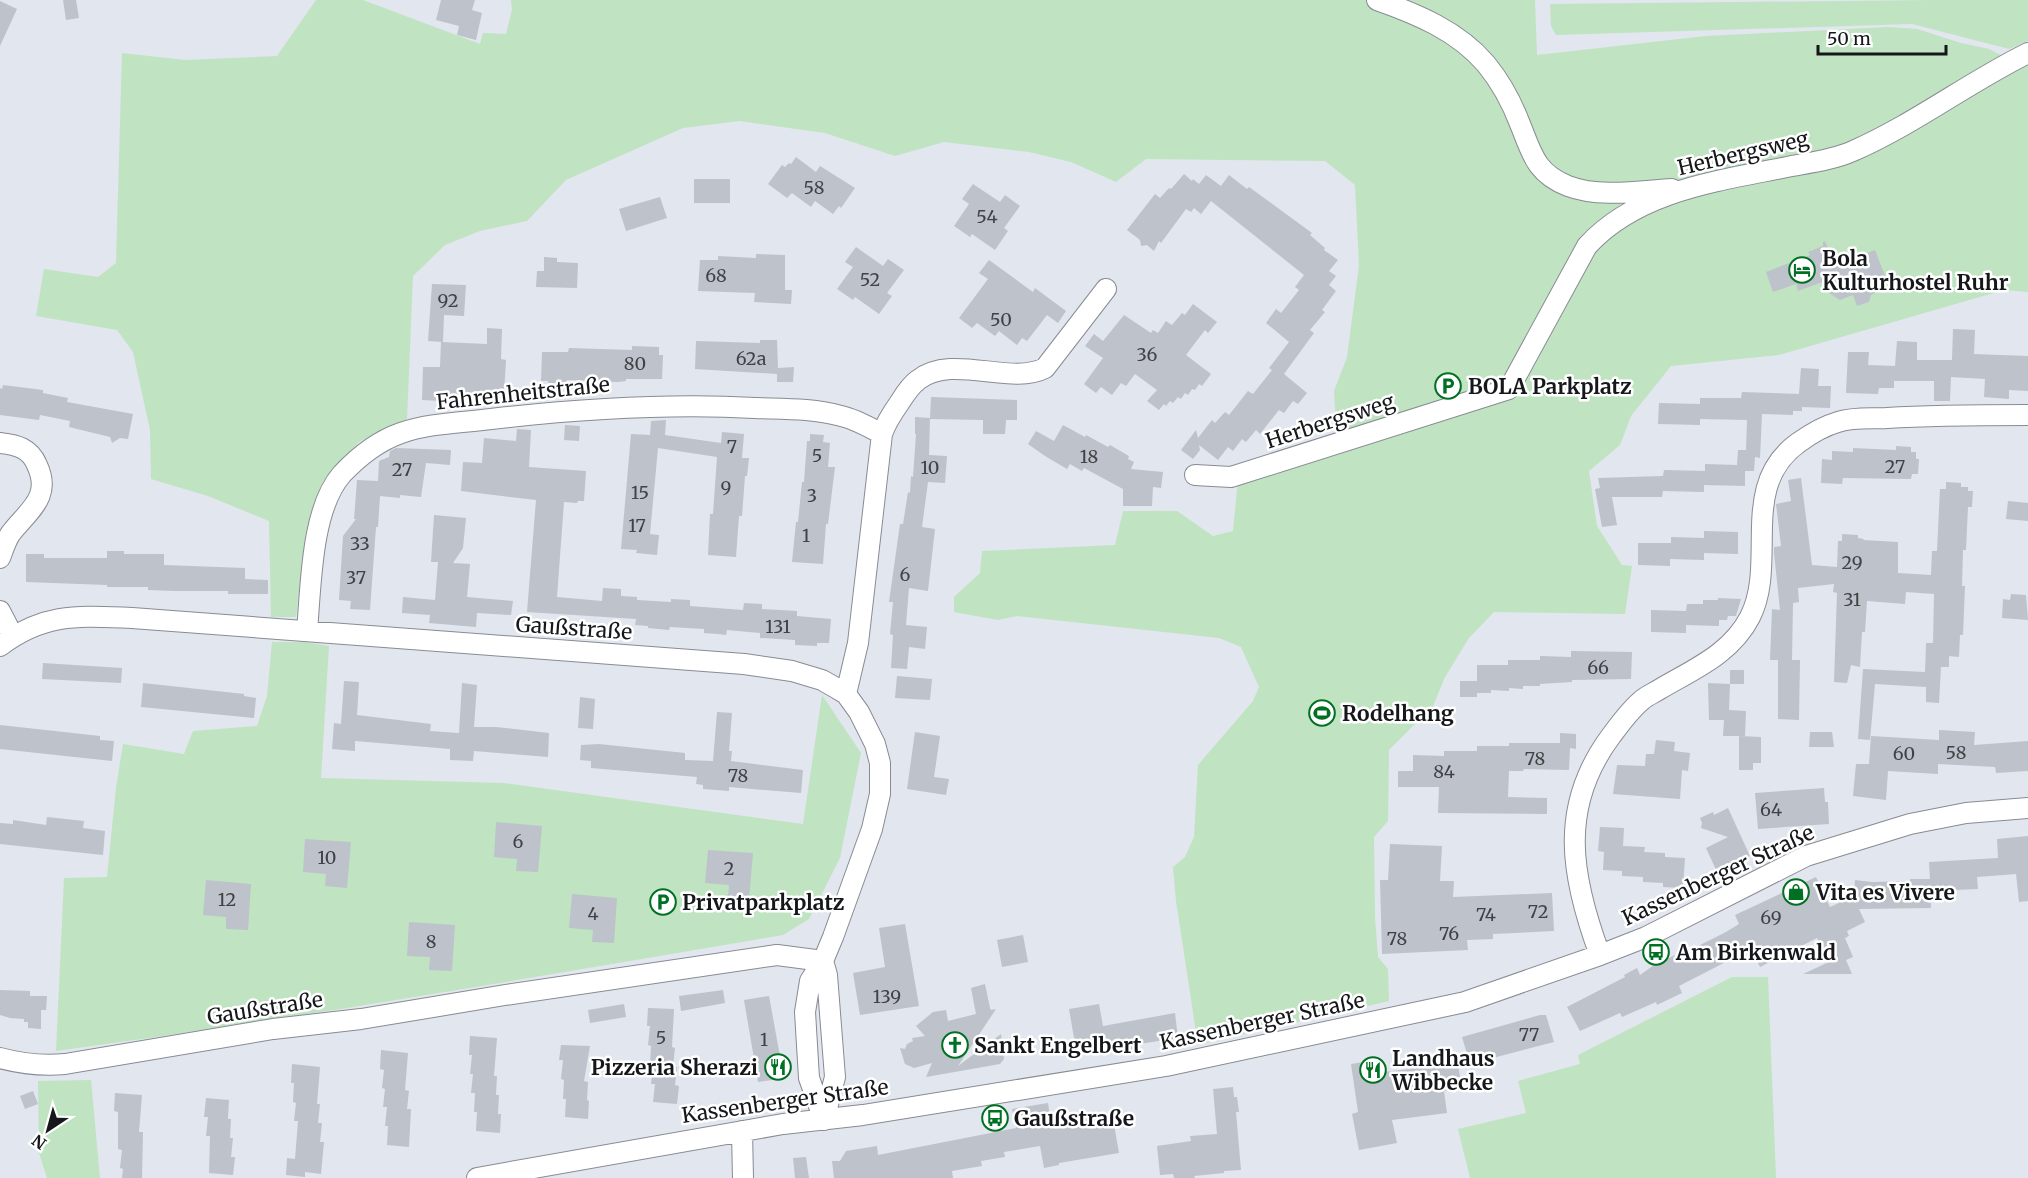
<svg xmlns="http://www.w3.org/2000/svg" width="2028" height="1178" font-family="Merriweather,serif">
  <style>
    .green { fill: #c0e3c2 }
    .building { fill: #bec2ca }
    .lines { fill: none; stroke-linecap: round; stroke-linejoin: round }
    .minor-casing { stroke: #888b93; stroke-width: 22 }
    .minor { stroke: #fff; stroke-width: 20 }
    .labels { text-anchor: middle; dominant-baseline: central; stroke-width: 5; stroke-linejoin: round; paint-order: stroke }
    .number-label { font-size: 18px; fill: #404246 }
    .street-label { font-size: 21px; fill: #16171a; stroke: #fff }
    .poi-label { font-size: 21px; font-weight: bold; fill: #16171a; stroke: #fff; text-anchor: start }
  </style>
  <rect width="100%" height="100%" fill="#e2e6ee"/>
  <path class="green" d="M316,0H363L480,44L483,33L506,34L512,10L511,0H1535L1537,55L1706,36L1888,27L1917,29L1961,43L1989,49L2009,59L2028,61V292L2004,290L1779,355L1671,366L1631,416L1620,445L1589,471L1597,526L1622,565L1632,566L1625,614L1494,612L1469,638L1445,677L1433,706L1389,750L1388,821L1374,837L1375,917L1378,957L1388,969L1389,1001L1198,1045L1176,901L1173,867L1185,857L1194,837L1198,765L1253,701L1259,687L1241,647L1219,638L1017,616L998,620L954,612V597L980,573L982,551L1115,545L1123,511H1177L1213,536L1233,531L1239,470L1337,442L1334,391L1347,357L1359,266L1355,185L1325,161L1146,159L1116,182L1071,162L1029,152L944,142L895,156L825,133L739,121L683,128L566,180L527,221L480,231L445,245L413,276L407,419L359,442L322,483L306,532L296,617H271L269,521L208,496L151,479L150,430L133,352L117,330L36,316L44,269L98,277L116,263L122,53L185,60L277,56Z
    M1934,0H2028V41L2009,49L1912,24L1556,35L1551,26L1550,4Z
    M272,642H305L329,646L321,778L504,783L803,824L822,695L861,753L840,858L809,919L783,935C541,976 299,1018 56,1051L64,878L107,877L116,788L123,744L184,754L193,731L257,726L267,696Z
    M1732,977H1768L1776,1178H1470L1458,1129L1526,1113L1518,1081L1580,1064L1578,1055Z
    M91,1080L100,1178H47L39,1153L38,1081Z"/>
  <path class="building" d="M63,0H76L79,18L66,20Z
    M441,0H475L472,10L482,13L476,40L457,35L459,26L436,20Z
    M0,1L17,9L0,46Z
    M796,157L816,172L820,166L855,188L841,208L839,206L833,214L815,201L811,207L792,193L787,198L768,184L782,165L785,167L789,163L791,164Z
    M1184,174L1192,181L1193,179L1199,184L1206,175L1221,186L1229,175L1247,189L1249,187L1312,233L1310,235L1325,248L1324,250L1338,260L1329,271L1336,276L1329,285L1336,291L1322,310L1325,312L1310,330L1314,333L1284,374L1307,393L1298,404L1293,401L1284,413L1279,410L1260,434L1256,430L1246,442L1242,439L1233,451L1228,447L1218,460L1199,445L1200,450L1193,459L1181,450L1196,430L1198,438L1212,420L1215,423L1225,412L1229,415L1248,391L1253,394L1272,370L1269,368L1289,342L1266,323L1276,309L1281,313L1299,290L1295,287L1304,275L1211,201L1201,214L1194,208L1191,212L1186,209L1161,243L1159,241L1154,251L1147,245L1141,246L1140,240L1127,230L1155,194L1160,198L1169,188L1171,189Z
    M694,179H730V203H694Z
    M973,184L1000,202L1005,195L1020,206L1004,228L1008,231L995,250L972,234L970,237L954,226L969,204L962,199Z
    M660,197L667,218L626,231L619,209Z
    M1825,241L1835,265L1875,250L1887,281L1884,288L1871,295L1869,302L1857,306L1853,295L1840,300L1826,291L1825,281L1798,291L1796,284L1773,292L1766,272L1810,255L1808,252L1823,246V242Z
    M856,247L883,266L888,259L904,270L887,293L892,296L879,314L855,297L853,300L837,289L853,267L845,262Z
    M756,254L785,255V290H792L791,304L754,302L755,293L698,291L700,260H718V256L756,258Z
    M544,257L557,258V262L578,263L577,288L536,287L537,271H544Z
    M989,260L1033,292L1035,288L1066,311L1058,323L1047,315L1027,341L1022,338L1017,345L999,331L995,336L977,323L972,328L959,318L988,279L979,273Z
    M432,284L466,285L464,316L444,315L443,342L428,341Z
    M1193,304L1217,322L1208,333L1205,330L1186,355L1211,374L1202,386L1199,384L1195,390L1192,389L1188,395L1185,393L1181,399L1178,397L1173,403L1170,401L1166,406L1164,404L1159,410L1147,401L1157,390L1135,374L1126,386L1121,383L1112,395L1101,387L1096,393L1084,384L1103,358L1085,346L1094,334L1103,341L1124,315L1151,333L1153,330L1158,333L1166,321L1172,325L1182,313L1185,315Z
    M487,328L502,329L501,359L506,360L504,393L481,392V397L441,396L440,401L422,400L423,367H440L441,342L487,344Z
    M1953,329L1975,330L1974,354L2028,356V391L2009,390V399L1984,397L1985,379L1951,377L1950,401H1934V381H1894V388H1879L1878,394L1846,393L1848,352H1869L1868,365L1895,366L1897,341L1917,342V360H1952Z
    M760,340H777L778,368L794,367L793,382H777V374L695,369L696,341L760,343Z
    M632,346L659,347V355H663L662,379H626V381L618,382L567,380V384L548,383V381H541L542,352H568L569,348L632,350Z
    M1801,368L1819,369L1818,386H1831L1830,408L1802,407V411H1793V415L1762,414L1760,458L1755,457L1754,471H1745V486L1704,485V492L1663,491L1662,497H1612L1617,525L1602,527L1595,489L1600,488L1598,478L1663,476L1664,470L1705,471V464L1737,465L1738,450H1746L1747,420L1700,419V425L1658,424L1659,403L1700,404V398H1741L1742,392L1799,394Z
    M3,385L43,390V393L68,398L67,402L133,414L128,439L120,438L112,443L110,437L69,427L70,421L40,415L39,420L0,415V388L2,389Z
    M931,397L1017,400V420H1006L1005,434H983V420L930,419Z
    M915,417L930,418L929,455L947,456L945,483L928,482L922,527L935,529L928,591L909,588L906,625L927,627L925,649L909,647L907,669L891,668L893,635L890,634L893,602H889L900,524H903L908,492L910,493L911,476L913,477L916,434H915Z
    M666,420L665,435L721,443L722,432L744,434L742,458H749L747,476H745L742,516H739L736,557L708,555L710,514H713L717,457L658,448L650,534L659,535L657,555L636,553L637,550L621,549L631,434L650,435L651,421Z
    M565,425L580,426L579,441L564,440Z
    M1063,425L1085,437L1086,435L1108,447L1110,445L1129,456L1128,459L1134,462L1131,469L1163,472L1161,488L1153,487L1152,506H1123V489L1084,468L1082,471L1070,464L1067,469L1045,456L1028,444L1036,431L1054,441Z
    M517,429L531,430L529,467L586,471L584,501H578L577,503L564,502L557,597L602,601L603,588L621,589V596L637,597V600L671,602V599L690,600V606L743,610L744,603L762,604V609L797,611V616L831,619L829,643H817V646L795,645V640L760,638V633L727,630L726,635L718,634L704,633V629L670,627L669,630L648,628V626L635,625L636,619L527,612L536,500L461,491L463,462L482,463L484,438L516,441Z
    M810,434L824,435L823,442L830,443L828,467H835L828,524H826L823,564L792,562L796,522H798L802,482H804L807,441H810Z
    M1896,446L1911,447V452H1916V459H1919L1918,474H1912L1911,479L1843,478L1842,484L1821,483L1822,459L1832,460V451L1853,452V448L1896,450Z
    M396,448L451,450L450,465L426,463L421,497L400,495V498L380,496L378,527H376L370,610L350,609L351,601L339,600L343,536L356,519H354L357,480L378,481L379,461L389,457L390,451Z
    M1801,478L1812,565L1837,567L1838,541H1842V534L1858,535V538L1864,539L1863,540L1898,542V573L1931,575L1932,551H1937L1940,489H1946V482L1961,483V487H1968V491H1973L1972,507H1968L1966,550H1963L1962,586H1965L1963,635H1960L1959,657L1949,656V667H1941L1939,703L1926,702V687L1875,684L1870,740L1858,739L1863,669L1925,672L1926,643H1933L1934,594L1906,592L1905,604L1867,601L1865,632H1862L1860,667L1851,665L1847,683L1834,682L1837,593L1833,592L1834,584L1798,588L1799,602L1793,603L1792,660H1800L1799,720L1778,719V660H1770L1772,609L1780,610L1774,553V547L1781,546L1776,504L1791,501L1788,480Z
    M2008,501L2028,503V521L2006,519Z
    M434,515L466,518L463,548L453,563L470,564L467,597L513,601L511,615L477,613L476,627L429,623L430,615L402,613L403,597L435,600L438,562H431Z
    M1704,531L1738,532V554L1704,553V560L1670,559V566L1638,565V543H1671V537L1704,538Z
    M107,551H124V554H164V565L245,568V579L268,580V594H228V591H175L148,590V587H107V585L26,582V554H44V558H107Z
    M2011,594L2026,595L2028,620L2002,618L2003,599L2010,600Z
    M1718,598L1741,599L1736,616H1728L1727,620H1719V626L1686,625V633L1651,632V610L1686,611L1687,604H1703V600H1718Z
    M1571,651L1632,652L1631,679L1572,680V682L1540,684V686H1523V689L1509,688V691L1491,690V693H1477V665H1508V660H1540V656L1571,657Z
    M43,663L122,668L121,683L42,679Z
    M1730,670H1744V684H1730Z
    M897,676L932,679L930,700L895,698Z
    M344,681L359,682L357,715L431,724L430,731L459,733L462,683L477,685L474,727H496L549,733L548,757L474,751L473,761L450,760V749L355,741V751L332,749L334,723L341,724Z
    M1460,681H1477V697H1460Z
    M143,683L244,694V696L256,698L254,718L141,707Z
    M1708,683L1730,684L1729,710L1746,711L1745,736H1723L1724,720H1709Z
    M580,697L595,699L593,729L578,728Z
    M717,712L732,713L729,751H732L731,761L803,770L801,793L729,787V791L703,789V785L696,784L697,777L591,768V761L580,760L581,745L599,744L685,753V760L713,761Z
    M0,725L100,736V740L114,741L112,761L0,749Z
    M1939,730L1975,732L1974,745L2028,741V771L1996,773L1995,767L1938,764V774L1888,771L1886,800L1853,796L1856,764H1869L1871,736L1939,740Z
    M915,732L940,736L934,777L949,779L946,795L907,789Z
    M1810,732H1832L1834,747H1809Z
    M1560,733L1576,734V749L1570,748L1569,770L1524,769L1523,771H1509L1508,797L1547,798V814L1438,813L1439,787H1398V771H1413V755L1444,756V751H1477V746H1509V743H1560Z
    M1739,736L1761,737V763H1753V770H1739Z
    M1656,740L1675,742L1674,751L1690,753L1688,771L1682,770L1680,799L1613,794L1617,765L1645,766L1646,754H1654Z
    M1824,788L1825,802H1828L1829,824L1758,829L1755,793Z
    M1728,808L1750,856L1717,872L1706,848L1728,837L1701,828L1702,823L1700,818L1713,812L1714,815Z
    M47,817L84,821L83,828L105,831L103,855L0,844V823L13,824V820L46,825Z
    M496,822L542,826L538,872L516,871L517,859L494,857Z
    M1600,827L1624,828L1623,846L1645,847L1644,852L1665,853V857L1685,858L1683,888L1663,887V883L1643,882V877L1622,876V871L1603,870L1604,852L1598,851Z
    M2028,836V901L2019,902L2016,874L1977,877L1978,889L1931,891L1930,884L1931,908L1859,909L1865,922L1847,931L1849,936L1845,938L1853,957L1846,960L1852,974H1803L1829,962L1817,938L1760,967L1751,949L1679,986L1682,993L1657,1005L1656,1002L1622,1017L1620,1013L1580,1031L1567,1007L1625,977L1624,975L1637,968L1640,975L1654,965L1675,955L1676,957L1726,932L1739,924L1735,915L1816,877L1830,907L1854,896L1855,880L1872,882L1910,881V879H1930L1929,862L1998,858L1997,839Z
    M305,839L351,842L347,888L325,886L326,874L303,872Z
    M1390,844L1442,846L1440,881H1454L1453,897L1552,893L1554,931L1493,934V939L1467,940L1468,950L1382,954L1380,880H1388Z
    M708,850L753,853L749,899L728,897L729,885L705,883Z
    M206,880L251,884L248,930L226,929V917L203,915Z
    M572,894L617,898L614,943L592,942L593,930L569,928Z
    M409,922L455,925L452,971L429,970L430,957L407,956Z
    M905,924L919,1006L860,1015L853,973L885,967L879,928Z
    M1023,935L1028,962L1002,967L997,940Z
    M985,984L990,1008L991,1010L996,1009L958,1066L1001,1034L1004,1059L1000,1064L926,1077L932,1063L914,1068L905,1064L900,1048L905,1049L907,1044L913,1041L912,1038L925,1036L916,1026L933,1012L946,1010L948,1021L976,1014L971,988Z
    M0,990L30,991V996H47L46,1010H41V1029L28,1028V1022H24V1019L10,1018L0,1015Z
    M723,990L725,1003L681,1011L679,996Z
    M769,996L784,1078L758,1082L744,1000Z
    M624,1004L626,1017L590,1023L588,1010Z
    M1099,1004L1103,1026L1175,1013L1178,1038L1139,1044L1131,1054L1130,1045L1077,1055L1069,1009Z
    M648,1008L674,1009L672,1047L675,1048L673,1066L677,1067L675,1085L679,1086L677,1104L653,1102L655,1084H651L653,1065H650L651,1046L648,1045L650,1026H647Z
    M1540,1015H1546L1554,1042L1470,1064L1462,1037Z
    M470,1036L497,1038L494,1076H497L496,1095H499L498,1114H501L500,1133L476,1131L477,1112H474L475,1093H471L473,1074H470L472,1055H469Z
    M561,1045L590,1046L584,1081L588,1082L587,1100L589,1101L588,1119L565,1117L566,1099H563L564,1080L561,1079L563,1060H559Z
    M381,1050L408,1053L405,1090L409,1091L407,1109H411L409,1147L387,1145L388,1126H385L387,1107H383L385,1089L382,1088L384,1070L380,1069Z
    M1382,1059L1384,1072L1458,1063L1460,1077L1452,1078L1453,1089L1444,1091L1447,1113L1392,1120L1397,1143L1359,1150L1352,1114L1358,1112L1351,1064Z
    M292,1064L320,1067L317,1104H320L318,1123H322L320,1142H324L321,1174L305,1172V1177L286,1175L287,1158L295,1159L298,1121H294L296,1103L293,1102L294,1083H291Z
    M1233,1087L1234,1097H1237L1239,1112H1236L1241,1170L1224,1171V1173L1194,1176L1195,1178H1174L1173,1174L1160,1175L1157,1146L1191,1141L1190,1136L1217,1134L1213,1089Z
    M33,1091L38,1104L25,1109L20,1096Z
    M115,1093L142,1095L139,1132H143L142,1178H122L123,1169L120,1168L122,1150L118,1149V1112L114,1111Z
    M206,1098L229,1100L228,1119H231L230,1138H233L231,1157H235L233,1175L209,1173L210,1136H206L208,1117H204Z
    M1048,1103L1051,1123L1112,1113L1119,1153L1059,1163V1165L1044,1168L1040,1146L1004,1152L1005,1157L981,1161L982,1166L952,1171L953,1178H834L832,1161H840L846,1151L877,1146L878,1155L1016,1128L1012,1109Z
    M806,1157L809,1178H795L793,1158Z"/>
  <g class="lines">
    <g class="minor-casing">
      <path id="minor" d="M1377,0C1417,14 1458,31 1486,64C1500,81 1512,103 1520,124C1532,153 1535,173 1568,186C1599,198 1640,191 1672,189
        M882,434C886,422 893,412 900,402C905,394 911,385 918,380C952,353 1010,386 1045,368L1106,289
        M0,443C17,445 30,448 37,465C52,497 29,510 11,533C6,540 3,550 0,558
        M1195,475L1231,477L1509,389L1587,246C1637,191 1717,181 1787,167C1808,163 1833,160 1853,151C1913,125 1969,82 2028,53
        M0,611L13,636
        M307,631C311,586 311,509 342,474C359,456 378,441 401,433C430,423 461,423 491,419C579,409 666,403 755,408C783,409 813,408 841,416C855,419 869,427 882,434L858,643L846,694
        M0,646C45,612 80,616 132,618L744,664L792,671L822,680L836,688L846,694L859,712L875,744L880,763V794L872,829L833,937L823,961L810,981L805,1012L809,1078L824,1120
        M1600,955C1571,877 1558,807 1611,736C1620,724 1630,710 1641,701C1646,696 1654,693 1660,689C1694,669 1731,654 1750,617C1778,562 1738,486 1798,443C1809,435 1824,426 1838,422C1853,417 1872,419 1887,418C1934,415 1981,415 2028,415
        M823,961L827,975L835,1077L824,1120
        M0,1058C22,1064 42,1066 65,1064L273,1029L361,1019L505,995L777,955L823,961
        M742,1131L743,1178
        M477,1178L783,1124L863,1115L1166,1066L1465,1002L1600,955L1646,937L1806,856L1910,824L1966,813L2028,808"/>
    </g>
    <use href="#minor" class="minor"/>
  </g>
  <defs>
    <g id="hotel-ring" transform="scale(1.35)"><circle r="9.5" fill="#fff" stroke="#007022" stroke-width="1.5"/><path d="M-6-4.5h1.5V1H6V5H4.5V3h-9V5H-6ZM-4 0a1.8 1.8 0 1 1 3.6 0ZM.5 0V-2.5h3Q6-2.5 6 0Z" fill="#007022"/></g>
    <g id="parking-ring" transform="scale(1.35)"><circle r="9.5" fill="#fff" stroke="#007022" stroke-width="1.5"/><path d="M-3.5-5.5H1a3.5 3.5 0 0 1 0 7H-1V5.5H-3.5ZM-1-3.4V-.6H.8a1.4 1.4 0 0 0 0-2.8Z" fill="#007022"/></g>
    <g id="stadium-ring" transform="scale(1.35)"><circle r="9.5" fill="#fff" stroke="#007022" stroke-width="1.5"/><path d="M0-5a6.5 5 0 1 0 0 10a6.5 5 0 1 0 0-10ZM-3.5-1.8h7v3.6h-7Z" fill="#007022"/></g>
    <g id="shop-ring" transform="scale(1.35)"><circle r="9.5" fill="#fff" stroke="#007022" stroke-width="1.5"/><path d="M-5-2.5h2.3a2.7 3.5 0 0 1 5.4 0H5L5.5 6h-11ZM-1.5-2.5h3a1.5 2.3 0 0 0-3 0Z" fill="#007022"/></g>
    <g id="bus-ring" transform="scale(1.35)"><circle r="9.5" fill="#fff" stroke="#007022" stroke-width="1.5"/><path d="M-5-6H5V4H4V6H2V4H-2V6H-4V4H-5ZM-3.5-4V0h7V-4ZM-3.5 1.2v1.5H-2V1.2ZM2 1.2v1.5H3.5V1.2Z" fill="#007022"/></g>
    <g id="church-ring" transform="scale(1.35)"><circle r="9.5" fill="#fff" stroke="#007022" stroke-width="1.5"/><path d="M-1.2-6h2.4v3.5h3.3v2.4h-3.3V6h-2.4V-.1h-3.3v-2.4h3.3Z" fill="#007022"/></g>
    <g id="restaurant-ring" transform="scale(1.35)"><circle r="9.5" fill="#fff" stroke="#007022" stroke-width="1.5"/><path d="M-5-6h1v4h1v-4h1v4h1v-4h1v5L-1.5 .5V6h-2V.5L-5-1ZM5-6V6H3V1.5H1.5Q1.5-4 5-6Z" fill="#007022"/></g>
  </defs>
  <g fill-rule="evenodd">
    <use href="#hotel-ring" x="1802" y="270"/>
    <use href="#parking-ring" x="1448" y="386"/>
    <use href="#stadium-ring" x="1322" y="713"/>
    <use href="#shop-ring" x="1796" y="892"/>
    <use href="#parking-ring" x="663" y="902"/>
    <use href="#bus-ring" x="1656" y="952"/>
    <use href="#church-ring" x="955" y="1045"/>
    <use href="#restaurant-ring" x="778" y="1067"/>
    <use href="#restaurant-ring" x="1373" y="1070"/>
    <use href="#bus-ring" x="995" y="1118"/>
  </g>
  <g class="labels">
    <g class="number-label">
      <text x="814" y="187">58</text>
      <text x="987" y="216">54</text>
      <text x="716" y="275">68</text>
      <text x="870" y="279">52</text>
      <text x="448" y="300">92</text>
      <text x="1001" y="319">50</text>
      <text x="1147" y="354">36</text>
      <text x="751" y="358">62a</text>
      <text x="635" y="363">80</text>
      <text x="732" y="446">7</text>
      <text x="817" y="455">5</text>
      <text x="1089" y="456">18</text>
      <text x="1895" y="466">27</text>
      <text x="930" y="467">10</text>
      <text x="402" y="469">27</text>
      <text x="726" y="487">9</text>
      <text x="640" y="492">15</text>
      <text x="812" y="495">3</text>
      <text x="637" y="525">17</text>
      <text x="806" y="535">1</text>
      <text x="360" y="543">33</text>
      <text x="1852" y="562">29</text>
      <text x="905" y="574">6</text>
      <text x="356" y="577">37</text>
      <text x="1852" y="599">31</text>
      <text x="778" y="626">131</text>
      <text x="1598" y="667">66</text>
      <text x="1956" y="752">58</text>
      <text x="1904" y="753">60</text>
      <text x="1535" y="758">78</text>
      <text x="1444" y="771">84</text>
      <text x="738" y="775">78</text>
      <text x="1771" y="809">64</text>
      <text x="518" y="841">6</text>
      <text x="327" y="857">10</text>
      <text x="729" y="868">2</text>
      <text x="227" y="899">12</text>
      <text x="1538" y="911">72</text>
      <text x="593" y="913">4</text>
      <text x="1486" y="914">74</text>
      <text x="1771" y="917">69</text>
      <text x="1449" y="933">76</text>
      <text x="1397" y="938">78</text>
      <text x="431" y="941">8</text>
      <text x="887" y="996">139</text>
      <text x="1529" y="1034">77</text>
      <text x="661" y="1037">5</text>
      <text x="764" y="1039">1</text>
    </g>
    <g class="street-label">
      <text transform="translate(1743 153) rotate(-13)">Herbergsweg</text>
      <text transform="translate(523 393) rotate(-6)">Fahrenheitstraße</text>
      <text transform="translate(1330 421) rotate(-18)">Herbergsweg</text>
      <text transform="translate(574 628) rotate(4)">Gaußstraße</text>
      <text transform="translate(1718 875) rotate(-25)">Kassenberger Straße</text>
      <text transform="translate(265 1008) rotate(-9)">Gaußstraße</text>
      <text transform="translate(1262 1021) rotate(-12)">Kassenberger Straße</text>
      <text transform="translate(785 1101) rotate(-8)">Kassenberger Straße</text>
    </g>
    <g class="poi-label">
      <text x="1822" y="258">Bola<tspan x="1822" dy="24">Kulturhostel Ruhr</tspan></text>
      <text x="1468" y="386">BOLA Parkplatz</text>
      <text x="1342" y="713">Rodelhang</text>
      <text x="1816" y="892">Vita es Vivere</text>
      <text x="682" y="902">Privatparkplatz</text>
      <text x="1676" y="952">Am Birkenwald</text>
      <text x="974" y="1045">Sankt Engelbert</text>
      <text x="1392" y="1058">Landhaus<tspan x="1392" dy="24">Wibbecke</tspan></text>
      <text x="758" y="1067" text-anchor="end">Pizzeria Sherazi</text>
      <text x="1014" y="1118">Gaußstraße</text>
    </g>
  </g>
  <g transform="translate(48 1130) rotate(216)" stroke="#ffffff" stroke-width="4.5" paint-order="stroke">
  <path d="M0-4.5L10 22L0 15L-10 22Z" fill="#16171a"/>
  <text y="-9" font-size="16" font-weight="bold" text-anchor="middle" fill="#16171a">N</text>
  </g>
  <path d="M1818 45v9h128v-9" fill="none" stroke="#16171a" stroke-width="3"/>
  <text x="1827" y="45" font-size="18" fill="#16171a" stroke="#ffffff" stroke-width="4.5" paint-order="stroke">50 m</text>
</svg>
